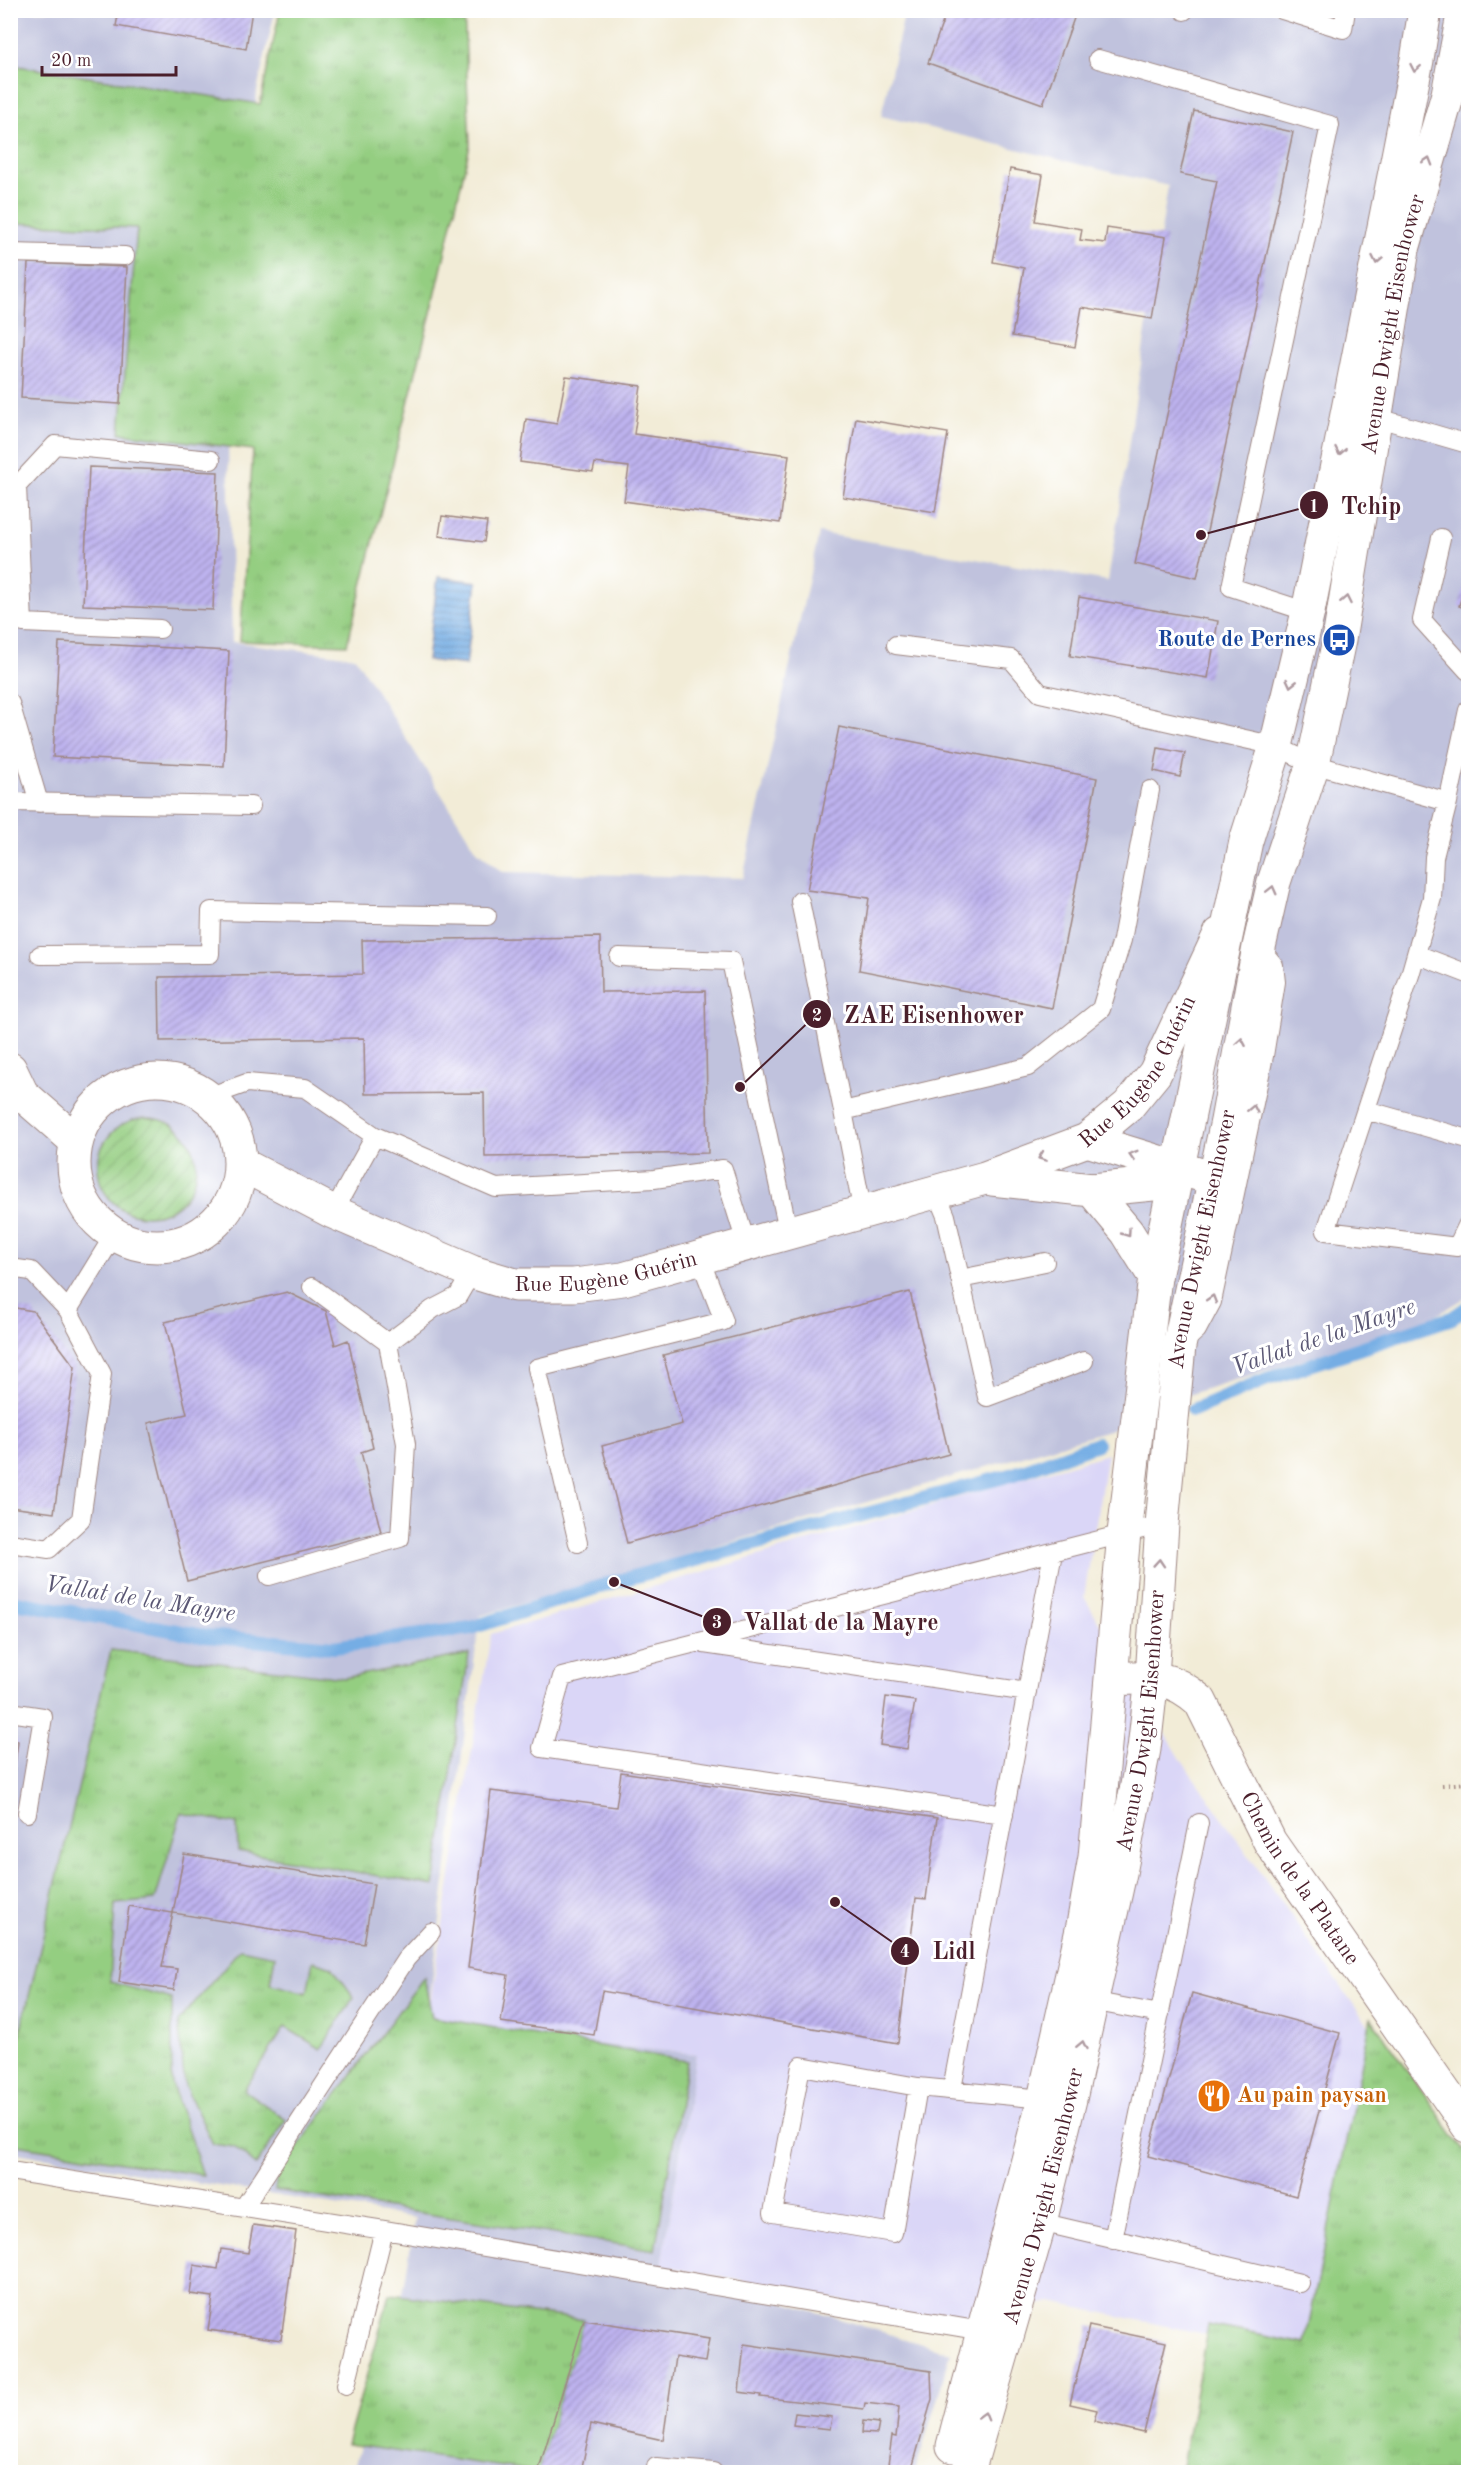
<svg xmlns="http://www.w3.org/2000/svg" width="1479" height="2483" font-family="'Old Standard TT',serif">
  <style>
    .built { fill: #dad6f7 }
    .industrial { fill: #c0c2dd }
    .grass { fill: url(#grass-tufts); stroke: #6f7656; stroke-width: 1.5 }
    .garden { fill: url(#garden-furrows); stroke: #6f7656; stroke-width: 1.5 }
    .water { fill: url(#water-rules); stroke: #606688; stroke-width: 1.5 }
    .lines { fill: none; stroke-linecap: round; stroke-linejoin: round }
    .stream { stroke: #75ade4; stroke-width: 14 }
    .building { fill: url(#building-hatch) }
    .service-casing { stroke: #9e8681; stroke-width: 20 }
    .minor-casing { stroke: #9e8681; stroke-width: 35 }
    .secondary-casing { stroke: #9e8681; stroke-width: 35 }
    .path { stroke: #9e8681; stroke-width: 4; stroke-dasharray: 1.5 4.5; stroke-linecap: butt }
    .service { stroke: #fff; stroke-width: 18 }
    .minor { stroke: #fff; stroke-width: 33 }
    .secondary { stroke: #fff; stroke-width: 33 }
    .oneway { stroke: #ae9aa0 }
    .labels { text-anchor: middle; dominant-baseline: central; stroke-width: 6; stroke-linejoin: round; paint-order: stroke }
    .street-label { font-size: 22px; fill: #4a1f2b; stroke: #fff }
    .transit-label { font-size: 22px; font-weight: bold; fill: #164399; stroke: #fff; text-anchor: end }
    .food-label { font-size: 22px; font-weight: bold; fill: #c56008; stroke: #fff; text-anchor: start }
    .water-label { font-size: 24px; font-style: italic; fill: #5b5875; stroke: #fff }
    .leader { fill: none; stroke: #4a1f2b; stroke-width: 2 }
    .callout-dot { fill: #4a1f2b; stroke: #fff; stroke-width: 2 }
    .mark-label { font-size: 18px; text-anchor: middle; font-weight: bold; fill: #fff }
    .callout-label { font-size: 24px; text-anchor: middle; font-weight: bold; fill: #4a1f2b; stroke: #fff; stroke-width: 6; stroke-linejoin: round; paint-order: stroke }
  </style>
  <defs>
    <pattern id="grass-tufts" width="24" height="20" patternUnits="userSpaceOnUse" patternTransform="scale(1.5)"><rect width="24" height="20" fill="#94ce81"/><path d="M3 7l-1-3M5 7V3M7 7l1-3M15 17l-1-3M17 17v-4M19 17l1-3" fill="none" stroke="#81b070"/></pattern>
    <pattern id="garden-furrows" width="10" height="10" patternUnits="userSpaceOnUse" patternTransform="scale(1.5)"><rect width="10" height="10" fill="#94ce81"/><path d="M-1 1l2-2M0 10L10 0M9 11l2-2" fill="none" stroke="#81b070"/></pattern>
    <pattern id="water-rules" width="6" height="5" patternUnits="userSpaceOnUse" patternTransform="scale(1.5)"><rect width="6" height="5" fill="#75ade4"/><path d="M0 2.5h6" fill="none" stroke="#628cb9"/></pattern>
    <pattern id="building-hatch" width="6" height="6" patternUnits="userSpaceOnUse" patternTransform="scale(1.5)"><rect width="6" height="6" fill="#beb3ef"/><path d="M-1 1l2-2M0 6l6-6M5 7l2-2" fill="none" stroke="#9c91c2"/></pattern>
  </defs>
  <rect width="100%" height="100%" fill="#fff"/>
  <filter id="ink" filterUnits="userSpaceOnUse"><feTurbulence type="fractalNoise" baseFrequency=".0167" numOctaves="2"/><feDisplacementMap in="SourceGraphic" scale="12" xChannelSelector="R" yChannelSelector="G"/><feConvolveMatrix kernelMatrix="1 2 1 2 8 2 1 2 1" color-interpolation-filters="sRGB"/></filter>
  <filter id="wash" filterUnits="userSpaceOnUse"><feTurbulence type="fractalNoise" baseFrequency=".008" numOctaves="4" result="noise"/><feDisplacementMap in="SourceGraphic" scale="24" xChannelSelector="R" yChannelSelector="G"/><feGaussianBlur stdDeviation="1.35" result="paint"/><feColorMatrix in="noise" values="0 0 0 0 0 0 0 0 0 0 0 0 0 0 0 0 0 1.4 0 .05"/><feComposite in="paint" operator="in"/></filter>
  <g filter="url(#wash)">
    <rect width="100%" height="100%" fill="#f2ecd7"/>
    <path class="built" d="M1107,1454L1084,1597L1182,1761L1373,2032L1316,2357L1051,2302L958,2324L662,2265L696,2054L426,2027L491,1634Z"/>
    <path class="industrial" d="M10,11H275L257,91L228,439L232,642L355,657L477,851L503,872L743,878L819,533L1108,581L1168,186L881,116L905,11H1468V1296L1429,1320L1196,1392L1108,1431L480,1616L426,2027L696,2054L662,2265L951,2353L915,2472H353L405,2283L415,2218L11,2152Z"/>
    <path class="grass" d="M280,10L464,11L470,145L435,297L347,645L240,641L253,450L120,433L137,228L11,223V65L260,104Z
      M111,1650L344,1678L469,1654L434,1886L238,1851L237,1824L181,1813L155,1900L115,1904L110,1982L172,1999V2084L203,2175L11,2144V2072Z
      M240,1949L275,1956L270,1984L307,1993L313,1961L332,1967L354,1997L321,2049L285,2027L244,2090L286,2120L256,2165L234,2147L213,2144L185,2086L178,2022Z
      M424,1977L432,2017L687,2061L655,2250L275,2190L277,2175Z
      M1371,2018L1468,2156V2472H1181L1208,2325L1305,2344Z
      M390,2294L584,2320L538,2472L347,2444Z"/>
    <path class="garden" d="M98 1167a49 49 0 1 1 98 0a49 49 0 1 1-98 0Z"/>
    <path class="water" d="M438,577L477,582L466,665L427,660Z"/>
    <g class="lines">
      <path class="stream" d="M1193,1410L1267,1379L1452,1318L1468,1307
        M10,1601L204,1636L334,1647L471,1628L614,1582L1011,1475L1097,1444"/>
    </g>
    <g id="blocks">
      <path class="building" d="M119,10H252L246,49L116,26Z
        M947,10H1077L1043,104L928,63Z
        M1194,111L1293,132L1197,578L1135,564L1217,181L1180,174Z
        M1010,169L1043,175L1035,221L1082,229L1080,240L1105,243L1107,228L1166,237L1152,319L1082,307L1075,347L1012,336L1024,268L993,262Z
        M28,263L127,267L120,404L21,398Z
        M566,376L641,386L634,434L789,455L780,523L624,501L629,467L595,463L593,472L520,462L526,419L557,424Z
        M856,418L948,433L935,512L843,497Z
        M89,467L218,472L213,610L83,605Z
        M442,516L487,522L484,542L439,536Z
        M1468,574V609L1459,606Z
        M1079,597L1218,621L1208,678L1070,656Z
        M59,642L229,651L224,766L53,757Z
        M839,727L1097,778L1052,1008L859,970L869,898L807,890Z
        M1158,748L1185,753L1180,777L1154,771Z
        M600,937L601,992L705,991L708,1153L485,1157L484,1093L365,1094L364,1038L160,1041L159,977L363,974L362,940Z
        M287,1292L326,1311L335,1345L348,1340L373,1448L361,1452L381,1532L187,1581L148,1423L187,1414L165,1322Z
        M910,1292L949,1454L627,1543L602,1446L682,1424L663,1355Z
        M10,1307L33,1311L75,1367L54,1513L10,1507Z
        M886,1697L915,1701L907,1749L880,1745Z
        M10,1739L18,1741L12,1789H10Z
        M621,1772L937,1818L926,1899L916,1898L898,2043L602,1991L594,2035L501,2022L508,1975L468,1968L491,1791L616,1807Z
        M184,1854L374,1884L364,1944L173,1913Z
        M129,1906L173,1913L162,1967L177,1969L174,1990L119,1982Z
        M1192,1993L1340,2033L1296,2196L1148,2156Z
        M253,2225L296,2231L281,2340L208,2330L213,2297L190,2294L194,2265L218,2269L221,2249L248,2253Z
        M584,2320L709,2339L705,2362L675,2357L663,2440L591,2424L582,2467L604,2472H538Z
        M1089,2326L1166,2342L1144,2433L1094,2421L1097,2410L1070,2404Z
        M744,2344L931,2371L932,2399L911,2472H887L892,2436L896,2437L899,2407L865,2403L864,2409L760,2397L761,2395L739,2392Z
        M795,2413L832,2417L830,2429L793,2425Z
        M863,2421L879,2423L877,2434L862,2433Z"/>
    </g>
  </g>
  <g filter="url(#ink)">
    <use href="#blocks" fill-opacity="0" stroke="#9e8681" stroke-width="1.5"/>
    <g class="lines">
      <g class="service-casing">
        <path id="service" d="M1282,10L1343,29L1346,10
          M1184,11V10
          M1098,59L1330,125L1231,587L1308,612
          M10,253L125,256
          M1375,417L1468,444
          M10,486H17L23,623L160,629
          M17,486L55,445L211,460
          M1441,538L1422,620L1468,671
          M896,645L1011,659L1040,693L1276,746L1313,764L1448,802L1434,857L1432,898L1410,975L1326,1231L1457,1247L1468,1224
          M10,703L39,803
          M10,802L251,806
          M1448,802L1468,710
          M800,901L843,1111
          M1416,954L1468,974
          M40,955L210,954L211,911L487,916
          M619,957L731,961L789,1235
          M208,1097L247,1083L305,1088L375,1136
          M1366,1110L1468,1139
          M936,1192L946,1216L987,1397L1084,1361
          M333,1212L375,1136L496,1188L654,1179L723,1169L747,1246
          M863,1213L843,1111L1028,1067L1101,1009L1122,940L1150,790
          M10,1268L31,1271L68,1310
          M960,1279L1045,1262
          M312,1287L388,1343
          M1185,1341L1197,1330L1212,1302L1264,1056L1276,982L1274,965L1259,947
          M10,1543L49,1549L81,1519L102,1374L68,1310L114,1235
          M578,1543L537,1368L724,1321L700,1259
          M269,1576L400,1538L406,1444L388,1343L433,1309L458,1296L472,1272
          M704,1644L1027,1692
          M10,1712L43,1717L27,1813
          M1004,1815L542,1748L562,1677L1162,1524
          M1091,2001L1160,2014
          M918,2087L893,2233L773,2213L801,2066L918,2087L1044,2099
          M952,2089L1053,1553
          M10,2171L384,2230L982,2331
          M244,2207L406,1959L431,1932
          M1040,2222L1300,2283
          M1113,2240L1199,1823
          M346,2385L384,2230
          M656,2467L713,2472"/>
      </g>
      <g class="minor-casing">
        <g id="minor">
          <path d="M10,1069L22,1094L76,1141"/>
          <circle cx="157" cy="1163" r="83"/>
          <path d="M1087,1140L1214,1179"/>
          <path id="s1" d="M241,1164L333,1212L472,1272L515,1285H574L623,1279L985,1178L1087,1140L1128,1106L1155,1073L1220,934"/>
          <path d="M992,1179L1092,1190L1127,1232L1155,1277"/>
          <path d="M1092,1190L1153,1184L1179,1169"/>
          <path id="s2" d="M1112,1679C1150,1677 1169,1674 1200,1701L1270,1842L1468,2126"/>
        </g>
      </g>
      <g class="secondary-casing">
        <g id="secondary">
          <path d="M953,2446L1044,2099L1083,1925L1095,1857L1124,1533L1155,1277L1246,841L1276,746L1308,612L1417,60L1425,10"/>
          <path id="s3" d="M968,2472L1040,2222L1070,2099L1120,1873L1144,1749L1152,1677L1162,1524L1179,1346L1227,1121L1259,947L1274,882L1313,764L1339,640L1403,249L1448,94L1464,10"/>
        </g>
      </g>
      <path class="path" d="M1442,1785L1468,1783"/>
      <use href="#service" class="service"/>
      <use href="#minor" class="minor"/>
      <use href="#secondary" class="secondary"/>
    </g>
    <defs><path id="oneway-chevron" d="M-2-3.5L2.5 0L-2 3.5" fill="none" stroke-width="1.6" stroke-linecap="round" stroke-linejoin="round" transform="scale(1.5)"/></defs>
    <g class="oneway">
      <use href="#oneway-chevron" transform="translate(1415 68) rotate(101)"/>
      <use href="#oneway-chevron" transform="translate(1428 161) rotate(-73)"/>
      <use href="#oneway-chevron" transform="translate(1377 260) rotate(101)"/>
      <use href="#oneway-chevron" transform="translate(1340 451) rotate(101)"/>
      <use href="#oneway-chevron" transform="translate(1346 600) rotate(-79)"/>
      <use href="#oneway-chevron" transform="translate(1291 683) rotate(103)"/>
      <use href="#oneway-chevron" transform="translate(1272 890) rotate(-76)"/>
      <use href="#oneway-chevron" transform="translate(1241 1042) rotate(-80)"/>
      <use href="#oneway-chevron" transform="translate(1253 1109) rotate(-78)"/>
      <use href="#oneway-chevron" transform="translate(1133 1155) rotate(-163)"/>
      <use href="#oneway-chevron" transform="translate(1042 1157) rotate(160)"/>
      <use href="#oneway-chevron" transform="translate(1127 1233) rotate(55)"/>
      <use href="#oneway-chevron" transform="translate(1212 1299) rotate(-73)"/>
      <use href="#oneway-chevron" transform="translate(1159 1563) rotate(-86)"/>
      <use href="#oneway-chevron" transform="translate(1082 2045) rotate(-78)"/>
      <use href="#oneway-chevron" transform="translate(984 2416) rotate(-74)"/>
    </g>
  </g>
  <defs>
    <g id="bus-disc" transform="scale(1.725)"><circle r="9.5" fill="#1a4fb4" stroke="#fff"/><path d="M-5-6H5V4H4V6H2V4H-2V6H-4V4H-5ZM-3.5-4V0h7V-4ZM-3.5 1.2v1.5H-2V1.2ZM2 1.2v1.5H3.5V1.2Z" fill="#fff"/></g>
    <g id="restaurant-disc" transform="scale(1.725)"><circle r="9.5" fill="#e8710a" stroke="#fff"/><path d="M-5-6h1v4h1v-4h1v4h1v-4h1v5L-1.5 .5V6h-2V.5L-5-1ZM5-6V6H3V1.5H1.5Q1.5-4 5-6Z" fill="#fff"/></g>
  </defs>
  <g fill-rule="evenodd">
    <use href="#bus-disc" x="1339" y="640"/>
    <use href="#restaurant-disc" x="1214" y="2096"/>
  </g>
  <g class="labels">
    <g class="street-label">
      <text stroke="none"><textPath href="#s3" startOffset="2194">Avenue Dwight Eisenhower</textPath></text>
      <text stroke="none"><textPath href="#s1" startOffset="980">Rue Eugène Guérin</textPath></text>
      <text stroke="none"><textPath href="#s3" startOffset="1258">Avenue Dwight Eisenhower</textPath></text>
      <text stroke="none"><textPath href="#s1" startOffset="392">Rue Eugène Guérin</textPath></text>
      <text stroke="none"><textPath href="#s3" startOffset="772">Avenue Dwight Eisenhower</textPath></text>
      <text stroke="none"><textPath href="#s2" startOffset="298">Chemin de la Platane</textPath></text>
      <text stroke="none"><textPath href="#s3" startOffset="286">Avenue Dwight Eisenhower</textPath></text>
    </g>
    <g class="transit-label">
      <text x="1316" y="640">Route de Pernes</text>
    </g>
    <g class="food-label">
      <text x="1237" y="2096">Au pain paysan</text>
    </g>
    <g class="water-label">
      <text transform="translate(1324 1338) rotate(-19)">Vallat de la Mayre</text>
      <text transform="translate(140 1600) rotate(9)">Vallat de la Mayre</text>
    </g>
  </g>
  <path class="leader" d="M1201 535L1314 505M740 1087L817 1014M614 1582L717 1622M835 1902L905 1951"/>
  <g class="callout-dot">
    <circle cx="1201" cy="535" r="6"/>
    <circle cx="740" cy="1087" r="6"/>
    <circle cx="614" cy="1582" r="6"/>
    <circle cx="835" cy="1902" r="6"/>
    <circle cx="1314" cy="505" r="15"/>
    <circle cx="817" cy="1014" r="15"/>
    <circle cx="717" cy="1622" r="15"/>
    <circle cx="905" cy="1951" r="15"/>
  </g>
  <g class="mark-label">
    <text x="1314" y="512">1</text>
    <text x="817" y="1021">2</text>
    <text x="717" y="1628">3</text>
    <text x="905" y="1957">4</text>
  </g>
  <g class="callout-label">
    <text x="1371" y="514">Tchip</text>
    <text x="934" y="1023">ZAE Eisenhower</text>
    <text x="841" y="1630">Vallat de la Mayre</text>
    <text x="954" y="1959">Lidl</text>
  </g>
  <rect width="1479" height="2483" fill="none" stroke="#fff" stroke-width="36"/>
  <path d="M42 66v9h134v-9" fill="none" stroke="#4a1f2b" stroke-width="3"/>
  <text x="51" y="66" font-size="18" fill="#4a1f2b" stroke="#ffffff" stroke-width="4.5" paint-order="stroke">20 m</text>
</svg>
